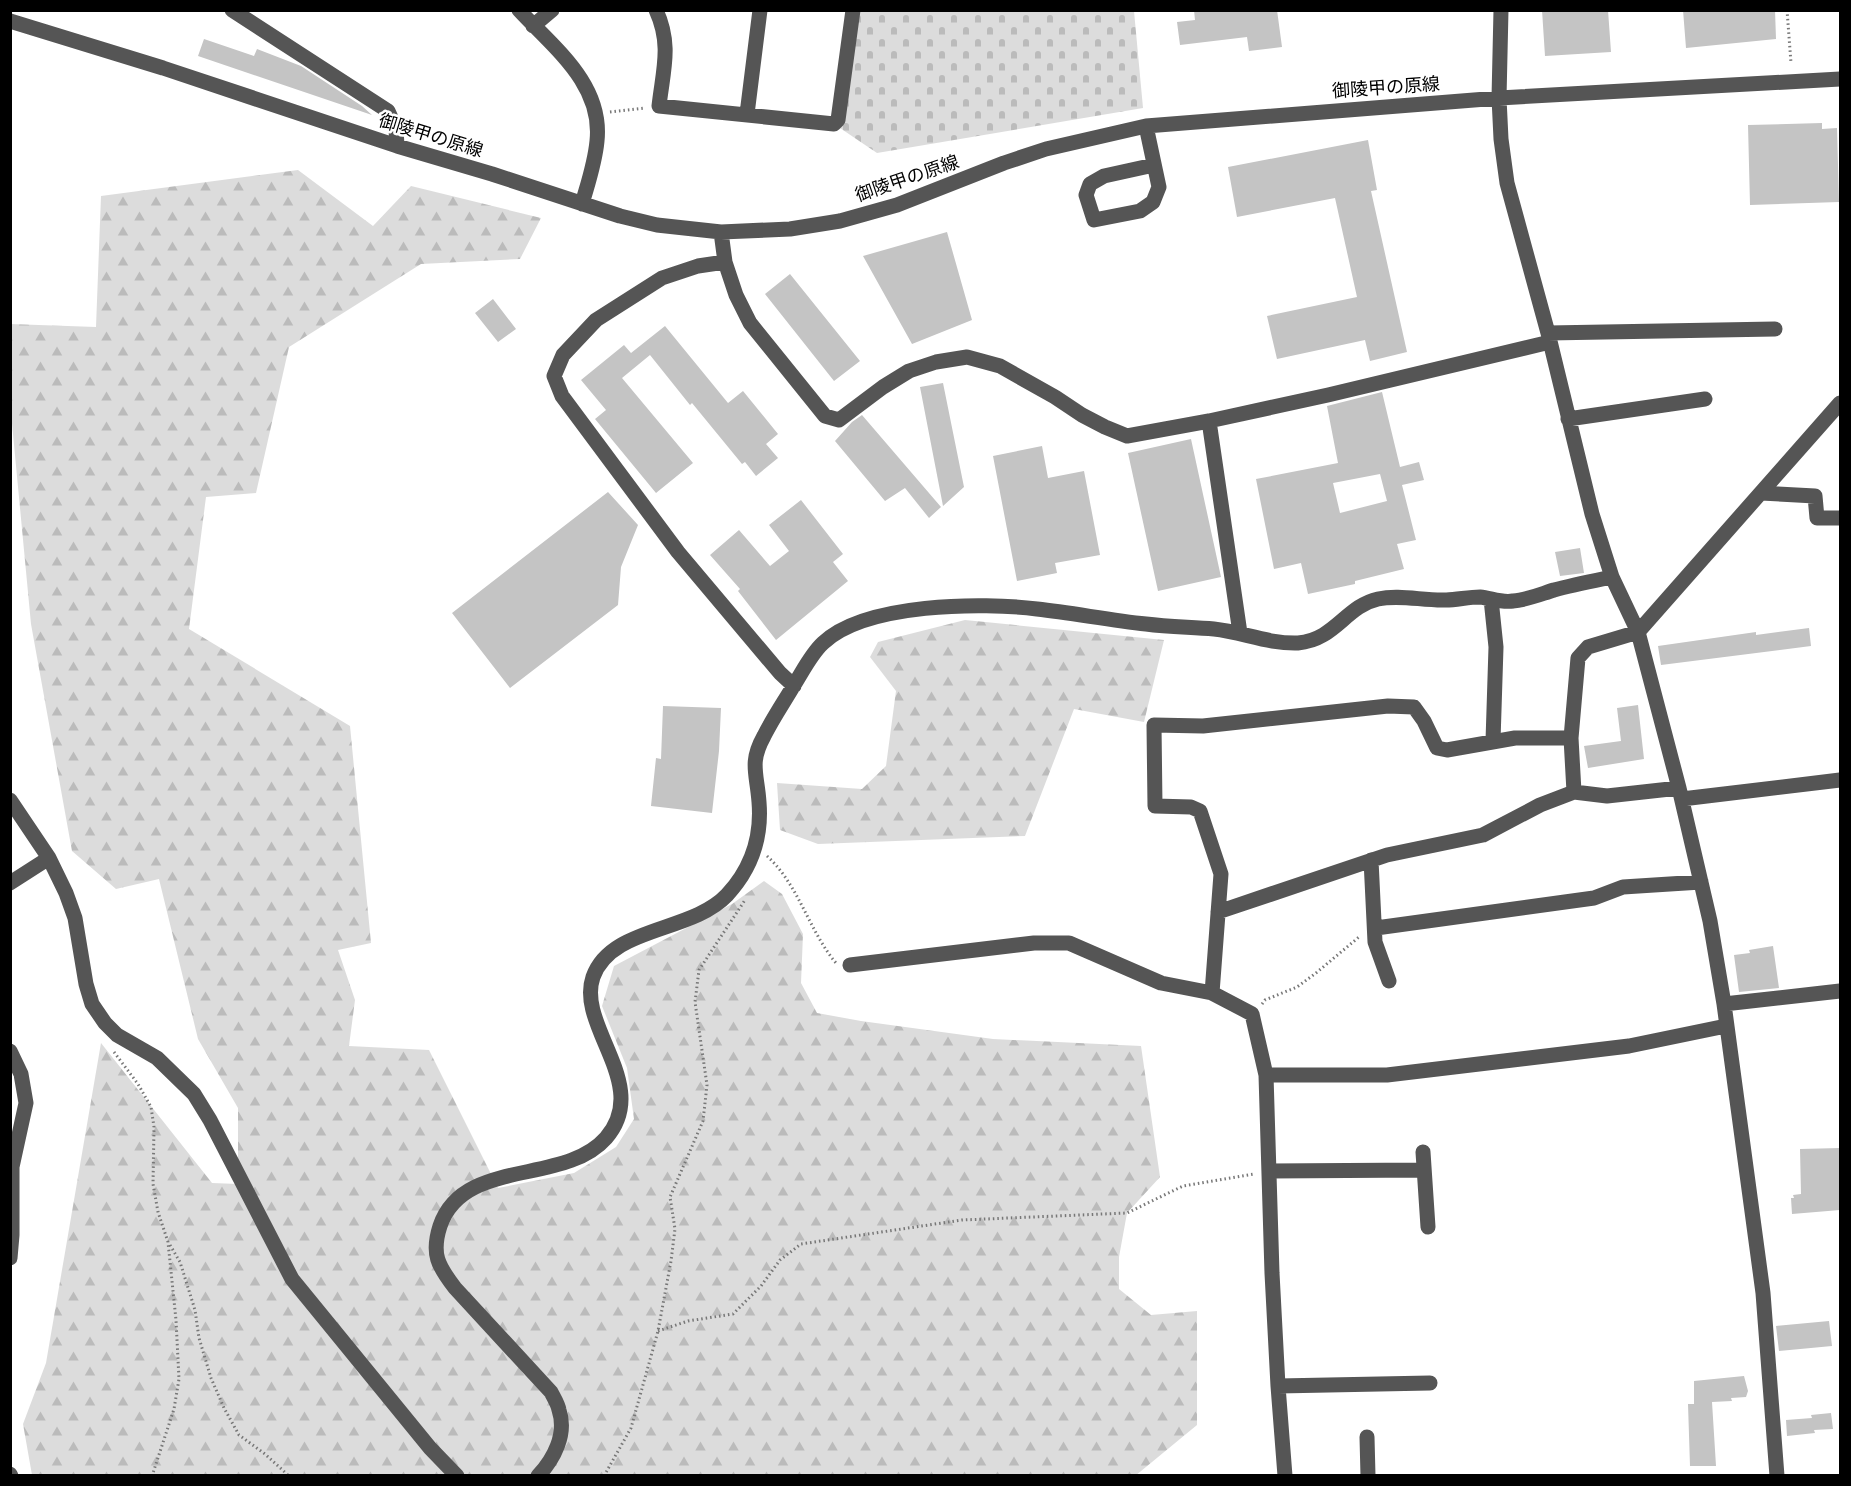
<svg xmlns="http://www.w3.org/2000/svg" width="1851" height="1486" font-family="Poppins,'Noto Sans JP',sans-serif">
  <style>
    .forest { fill: url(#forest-firs) }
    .cemetery { fill: url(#cemetery-stones) }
    .building { fill: #c4c4c4; fill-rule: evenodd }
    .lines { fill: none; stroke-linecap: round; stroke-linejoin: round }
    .path { stroke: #777; stroke-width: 3; stroke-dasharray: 1.5 3; stroke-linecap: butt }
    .minor { stroke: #555; stroke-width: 15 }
    .labels { text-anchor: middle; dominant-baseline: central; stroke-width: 5; stroke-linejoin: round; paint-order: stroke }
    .street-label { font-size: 18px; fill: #000; stroke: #fff }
  </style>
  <defs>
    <pattern id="forest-firs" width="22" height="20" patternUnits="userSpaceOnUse" patternTransform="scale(1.5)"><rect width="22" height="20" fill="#dcdcdc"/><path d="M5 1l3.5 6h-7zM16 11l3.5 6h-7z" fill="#bbb"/></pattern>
    <pattern id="cemetery-stones" width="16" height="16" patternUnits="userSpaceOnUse" patternTransform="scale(1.5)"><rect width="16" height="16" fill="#dcdcdc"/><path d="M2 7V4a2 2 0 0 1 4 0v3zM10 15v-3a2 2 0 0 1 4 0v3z" fill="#bbb"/></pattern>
  </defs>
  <rect width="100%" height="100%" fill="#fff"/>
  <path class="forest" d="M298,170L373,226L411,186L541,218L520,259L421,264L289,347L256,493L206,497L189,629L350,726L371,943L338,950L355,1000L349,1046L429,1050L498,1188L574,1173L616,1147L634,1119L627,1068L602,1006L614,966L732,904L764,881L782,894L803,934L801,983L817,1013L861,1021L993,1039L1141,1046L1160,1177L1127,1213L1119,1257V1289L1151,1315L1197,1311V1425L1135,1476L32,1475L23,1424L46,1363L101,1043L212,1183L238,1184V1108L198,1039L159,879L116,889L72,851L31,624L11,413L10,324L96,327L101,196Z
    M965,620L1164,640L1144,722L1074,709L1025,836L818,844L780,830L777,783L862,789L886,766L896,691L870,657L878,642Z"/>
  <path class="cemetery" d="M852,11H1134L1143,108L877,153L834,124Z"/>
  <path class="building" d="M1194,10H1277L1282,47L1249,51L1247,37L1180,45L1177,22L1195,20Z
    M1542,10H1608L1611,52L1545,56Z
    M1683,10H1775L1776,39L1686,48Z
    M204,39L254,56L257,49L301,66L362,106L372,115L198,56Z
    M1822,123V129L1837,128L1839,202L1750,205L1748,125Z
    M1368,140L1377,190L1371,191L1407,352L1370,361L1365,340L1277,359L1267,316L1357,297L1335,198L1237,217L1228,167Z
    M947,232L972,320L912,344L863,256Z
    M790,274L860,361L834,381L765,294Z
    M493,299L516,329L498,342L475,313Z
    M665,326L728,403L743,391L778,434L766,444L778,458L756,476L745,462L742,464L692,403L690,405L650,355L622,378L693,463L656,493L595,419L606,410L581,380L624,345L631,353Z
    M943,383L964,487L943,506L920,387Z
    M1382,392L1400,467L1419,462L1424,480L1402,485L1416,540L1397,544L1404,569L1355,581V584L1308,594L1301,563L1274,569L1256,479L1338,463L1327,406ZM1380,474L1387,501L1340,513L1333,483Z
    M862,415L941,507L929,518L905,488L885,501L835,441L852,422Z
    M1191,439L1221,577L1158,591L1128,453Z
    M1042,446L1048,478L1084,471L1100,555L1055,563L1057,573L1017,581L993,456Z
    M608,492L638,525L621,567L618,605L510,688L452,613Z
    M801,500L843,554L833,562L848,581L776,640L738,591L740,589L710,555L739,530L770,566L789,551L769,525Z
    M1580,548L1584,573L1560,576L1555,552Z
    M1809,628L1811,646L1661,665L1658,646L1756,632V635Z
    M1638,705L1644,759L1588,768L1584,746L1621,741L1617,708Z
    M663,706L721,708L719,751L712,813L651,806L656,758L661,759Z
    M1773,946L1779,988L1739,992L1734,955L1750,953L1749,950Z
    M1840,1148V1210L1792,1214L1791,1198H1794L1793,1195L1801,1194L1800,1149Z
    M1829,1321L1832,1346L1779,1351L1776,1326Z
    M1744,1376L1748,1391L1746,1397L1731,1398L1732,1401L1712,1402L1716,1466H1690L1688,1404H1694V1381Z
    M1831,1413L1833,1429L1814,1430L1815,1433L1787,1436L1786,1420L1812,1418L1811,1415Z"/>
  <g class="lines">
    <path class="path" d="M1787,10L1791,63
      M610,112L645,108
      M767,856C799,885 809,931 836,963
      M1262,1004L1265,1000L1297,987L1316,973L1359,937
      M114,1052L138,1084L151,1107L154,1127L153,1184L158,1212L168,1242L176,1320L179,1379L174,1409L152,1476
      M170,1245L180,1262L195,1310L199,1338L211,1378L224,1408L239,1435L265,1454L289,1476
      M658,1331L688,1321L733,1314L761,1286L780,1260L801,1244L962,1220L1127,1213L1183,1186L1254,1174
      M604,1476L631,1428L658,1331L671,1261L675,1229L670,1197L703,1121L707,1085L695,1002L699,970L745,900"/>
    <path class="minor" d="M232,10L388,111L396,129L397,146
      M519,10C554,48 603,84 597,141C595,163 588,183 582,204
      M656,10C672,45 663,70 659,106L834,124L838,120L853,10
      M1501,10L1499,98L1501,139L1507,183L1548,333L1592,514L1612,577L1638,632L1679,788L1710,921L1724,1004L1763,1293L1777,1476
      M10,21L163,68L397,146L492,174L620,216L657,225L721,232L790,229L840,221L897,205L1004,163L1046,149L1146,126L1499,98L1840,79
      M533,26L552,10
      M747,114L760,10
      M1146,126L1159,187L1153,202L1140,211L1094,220L1086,195L1090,184L1104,176L1154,165
      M721,232L725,262L736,295L750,323L825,416L839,420L883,387L909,371L936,362L967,357L1000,366L1055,397L1082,415L1105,427L1127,436L1209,421L1328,395L1550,342
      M725,262L698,266L662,278L596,320L563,355L554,376L562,396L678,552L780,673L794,686
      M1548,333L1775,329
      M1568,419L1705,399
      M1209,421L1240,633
      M1761,493L1815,496L1817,518H1840
      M1491,599L1496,647L1493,741
      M1679,788L1607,796L1574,792L1571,738L1578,658L1588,647L1638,632L1840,403
      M1682,799L1840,780
      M10,800L49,858L66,893L75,918L86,984L92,1004L105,1023L117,1035L157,1058L194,1094L210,1120L292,1279L430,1448L457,1476
      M1371,860L1375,942L1389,981
      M10,883L49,858
      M1218,912L1387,855L1483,835L1540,805L1574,792
      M1376,928L1594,898L1623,887L1701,882
      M850,965L1034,943H1069L1161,983L1212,993
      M1724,1004L1840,991
      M10,1051L21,1074L26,1103L12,1167V1235L10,1258
      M1266,1075H1387L1629,1046L1726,1026
      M1423,1152L1428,1227
      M1270,1171L1424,1170
      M1278,1386L1430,1383
      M1367,1437L1368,1476
      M10,1474L11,1476
      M538,1476C554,1459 567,1434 559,1410C558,1404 554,1398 551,1392L455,1288C438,1266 431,1254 440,1226C463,1157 564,1186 606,1138C652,1085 576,1026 593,977C611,926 691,933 727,895C752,868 762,838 759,802C757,773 749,763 764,736C773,718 784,702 794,685C803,671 811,654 823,643C865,603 982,602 1037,609C1073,613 1109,620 1146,624C1169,627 1191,627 1214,629C1242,632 1269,644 1298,643C1335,640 1346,606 1378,599C1400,594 1423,601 1446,600C1457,600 1468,597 1480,597C1491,598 1501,603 1513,601C1527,600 1541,594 1554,590C1573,585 1593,581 1612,577
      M1285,1476L1278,1386L1272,1273L1266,1075L1252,1014L1212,993L1221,874L1200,811L1191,807L1155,806L1154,725L1203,726L1388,706L1414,707L1424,721L1437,748L1447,750L1515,738H1571"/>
  </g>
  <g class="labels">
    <g class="street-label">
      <text transform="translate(1386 87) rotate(-4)">御陵甲の原線</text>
      <text transform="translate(431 135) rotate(17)">御陵甲の原線</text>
      <text transform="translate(907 178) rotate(-19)">御陵甲の原線</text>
    </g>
  </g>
  <rect width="1851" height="1486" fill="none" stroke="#000000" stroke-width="24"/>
</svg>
